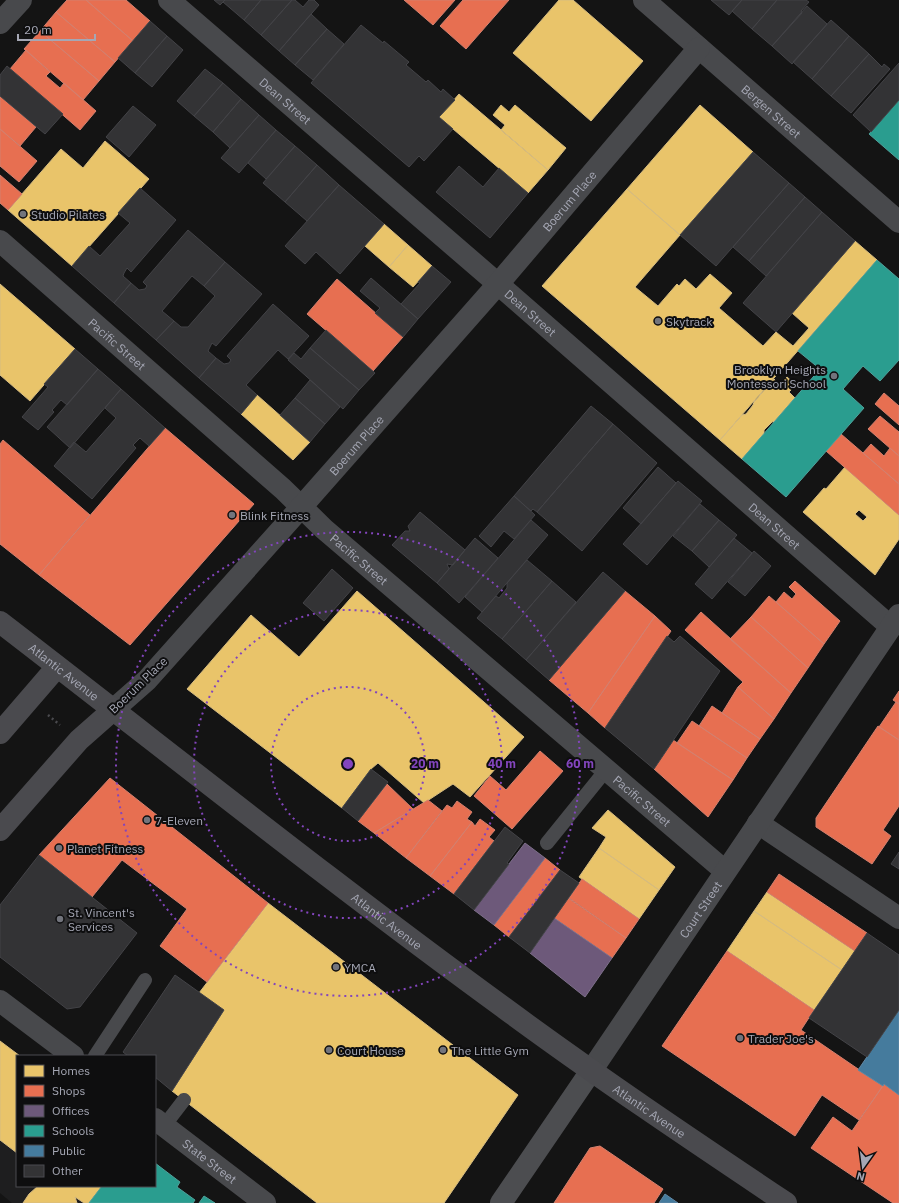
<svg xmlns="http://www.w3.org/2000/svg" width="899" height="1203" font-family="'IBM Plex Sans',sans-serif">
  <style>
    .built { fill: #1e1e1f }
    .homes { fill: #e9c46a; stroke: #d5bb80; fill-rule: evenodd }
    .shops { fill: #e76f51; stroke: #d3806f }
    .offices { fill: #6d597a; stroke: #7e708b }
    .schools { fill: #2a9d8f; stroke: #4fa09a }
    .public { fill: #457b9d; stroke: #6288a4 }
    .building { fill: #333335; stroke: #434347 }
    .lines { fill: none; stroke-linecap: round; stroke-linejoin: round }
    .path { stroke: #4a4a4e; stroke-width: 2.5; stroke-dasharray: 2 3; stroke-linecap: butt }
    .service { stroke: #48494c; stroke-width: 14 }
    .minor { stroke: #48494c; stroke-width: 22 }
    .tertiary { stroke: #48494c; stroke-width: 22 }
    .secondary { stroke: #4c4d50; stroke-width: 22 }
    .primary { stroke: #4a4a4e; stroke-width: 22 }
    .ring { fill: none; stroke: #8345bd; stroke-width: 2; stroke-dasharray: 2 4 }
    .poi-dot { fill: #72747c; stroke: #0e0e0f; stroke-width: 1.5 }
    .labels { text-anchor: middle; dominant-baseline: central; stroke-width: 4; stroke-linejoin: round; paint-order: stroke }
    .street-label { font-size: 12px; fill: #a5a7b4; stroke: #0e0e0f }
    .poi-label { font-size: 12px; fill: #a5a7b4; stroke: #0e0e0f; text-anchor: start }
    .centre { fill: #8345bd; stroke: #0e0e0f; stroke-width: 2 }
    .ring-label { font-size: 12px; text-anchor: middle; font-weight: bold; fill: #8345bd; stroke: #0e0e0f; stroke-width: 4; stroke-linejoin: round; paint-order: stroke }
  </style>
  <rect width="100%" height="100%" fill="#141414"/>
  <path class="built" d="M0,1041L20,1056H17V1186H102L90,1203H12L0,1193Z"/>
  <path class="homes" d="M559,0H573L643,61L591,121L513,53Z
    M459,94L548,170L528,193L439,117Z
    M501,105L509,112L515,105L566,148L548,170L501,130L505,125L493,115Z
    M700,105L753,152L680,235L627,189Z
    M105,141L149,179L72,266L8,210L61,149L83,168Z
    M627,189L680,235L635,287L658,306L677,284L679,286L685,279L696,289L710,274L732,293L719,308L763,346L776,332L793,346L809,328L792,313L855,241L877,260L720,440L542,286Z
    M384,224L408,245L389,267L365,246Z
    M408,245L432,266L413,287L389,267Z
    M0,284L75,349L30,401L0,375Z
    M787,377L796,385L789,392L795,398L775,421L772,422L764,430V434L742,459L720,440L742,415L746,414L753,405L754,402L774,379L780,385Z
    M257,395L310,442L293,460L241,414Z
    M845,467L899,515V539L875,575L803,512L824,488L826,489ZM859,510L867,517L863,521L855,514Z
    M357,591L524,737L470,797L453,784L424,803L378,763L371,769L342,808L187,689L251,615L299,657Z
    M608,810L675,867L659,890L599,848L606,837L592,828Z
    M599,848L659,890L639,919L579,877Z
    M767,892L855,951L842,970L754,911Z
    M268,903L518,1095L444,1203H317L172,1091L224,1010L199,993Z
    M754,911L842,970L814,1010L727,951Z
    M0,1041L20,1056H17V1153L0,1140Z
    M38,1186H102L89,1203H84L75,1197L77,1203H23L29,1194Z"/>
  <path class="shops" d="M67,0H86L133,41L115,62L56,12Z
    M86,0H126L150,21L133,41Z
    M404,0H455L433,25Z
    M463,0H509L466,49L440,26Z
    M56,12L115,62L99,81L40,31Z
    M40,31L99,81L83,100L24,49Z
    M26,50L50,72L46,76L60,88L64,83L96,111L80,130L10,69Z
    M0,96L36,127L20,146L0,129Z
    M0,129L37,161L19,182L0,166Z
    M0,175L22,194L8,210L0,203Z
    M337,279L403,337L373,371L307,314Z
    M884,393L899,406V425L875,404Z
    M880,416L899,432V456L868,429Z
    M165,428L254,504L130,645L39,575Z
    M841,434L899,484V515L826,451Z
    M3,440L90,515L39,575L0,544V444Z
    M871,444L884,456L890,448L899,456V484L863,453Z
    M795,581L840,621L824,644L776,602L784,592L792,599L796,594L789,587Z
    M625,591L655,616L588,713L549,680Z
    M769,596L824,644L808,668L751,617Z
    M701,612L791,693L774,719L738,687L743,682L685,630Z
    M655,616L671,631L605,728L588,713Z
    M751,617L808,668L791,693L730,639Z
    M738,687L774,719L760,739L722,713Z
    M899,691V704L893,700Z
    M896,702L899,704V740L879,727Z
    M712,706L760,739L747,758L699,726Z
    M692,721L747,758L733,780L677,743Z
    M878,726L899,740V806L883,830L891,836L872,864L816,827V818Z
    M673,740L733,780L708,817L654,769Z
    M540,751L563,771L512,829L474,796L490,776L506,790Z
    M110,778L268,903L207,982L160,946L187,909L122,860L92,897L39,855Z
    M387,784L413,809L374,833L358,821Z
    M428,800L442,811L406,858L374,833Z
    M457,801L472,812L467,819L472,822L430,876L406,858L447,805L452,808Z
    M480,819L495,830L489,837L494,841L454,894L430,876L472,822L475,826Z
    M545,858L560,870L509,937L494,925Z
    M779,874L867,933L855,951L767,892Z
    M582,879L639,919L626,938L569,898Z
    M568,898L626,938L612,958L554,918Z
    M727,951L814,1010L801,1030L883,1086L859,1120L822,1095L795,1136L662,1046Z
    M884,1084L899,1095V1203H893L811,1148L833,1117L852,1131Z
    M600,1146L663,1189L654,1203H554L590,1148Z"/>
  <path class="offices" d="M525,843L545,858L494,925L474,910Z
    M554,918L612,958L585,997L530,953Z"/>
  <path class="schools" d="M899,100V160L869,134Z
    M877,260L899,279V360L880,381L863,366L843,389L864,408L786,497L742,459L820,369L798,351Z
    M155,1163L180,1182L177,1187L195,1200L193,1203H89L102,1186H155Z
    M204,1196L215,1203H199Z"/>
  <path class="public" d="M899,1010V1095L884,1084L883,1086L858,1070Z
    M665,1194L678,1203H659Z"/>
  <path class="building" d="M214,0H225L220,5Z
    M225,0H261L244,20L223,2Z
    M261,0H292L261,35L244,20Z
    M292,0H295L303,7L309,0H314L319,5L279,51L261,35Z
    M711,0H742L729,15Z
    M742,0H777L752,29L732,11Z
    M777,0H806L809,2L801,11L802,13L772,46L752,29Z
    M807,6L827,24L792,64L772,46Z
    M311,14L327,29L295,65L279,51Z
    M831,20L849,36L812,79L793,62Z
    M150,21L167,36L135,73L118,58Z
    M361,25L383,43L384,41L409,62L406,65L426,82L428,80L441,92L443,89L455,100L439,117L453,129L424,161L419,156L409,167L311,83Z
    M327,29L344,44L313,80L295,65Z
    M167,36L183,50L152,87L135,73Z
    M849,36L869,54L831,96L812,79Z
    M869,54L882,67L884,64L890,69L851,113L831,96Z
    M899,63V100L871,132L853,115Z
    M7,66L63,114L45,134L0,96V75Z
    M205,69L223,83L194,116L177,101Z
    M223,83L241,99L213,132L194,116Z
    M241,99L259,115L230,148L213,132Z
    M133,106L156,125L129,157L106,137Z
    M259,115L276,130L239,173L221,158Z
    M276,130L295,146L266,179L248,163Z
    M295,146L317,165L285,202L263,183Z
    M753,152L789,183L716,266L680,235Z
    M317,165L339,185L307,221L285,202Z
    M459,166L483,187L499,168L528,193L490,238L436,192Z
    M789,183L805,197L749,261L733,247Z
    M339,185L384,224L340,274L316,252L305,264L285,246Z
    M140,188L176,220L131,272L127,268L124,273L123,276L131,283L114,303L72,266L89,246L100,256L130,223L118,213Z
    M805,197L822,212L766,276L749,261Z
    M822,212L855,241L776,332L743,303Z
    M188,230L225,262L204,286L192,276L162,311L174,321L156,340L114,303L131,283L139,290L145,289L147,286L143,282Z
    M225,262L262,294L216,346L212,343L208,351L216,358L199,378L156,340L174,321L181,327H188L215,296L204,286Z
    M432,266L451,282L418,319L401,304L420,283L418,282Z
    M371,278L418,319L403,337L375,313L380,308L360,291Z
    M273,304L309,336L288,359L278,350L246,385L257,395L241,414L199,378L216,358L224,364L229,363L231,360L227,356Z
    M326,330L375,373L359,390L310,348Z
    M310,348L359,390L343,409L288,360L294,353L301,359Z
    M75,349L98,369L67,405L61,400L52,410L54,412L38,430L22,417L48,387L44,384Z
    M98,369L121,389L70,448L47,427Z
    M310,380L340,407L325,424L295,398Z
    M121,389L165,428L149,446L140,438L133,445L136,448L92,499L54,466L74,442L86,452L116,418L105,408Z
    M295,398L325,424L310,442L280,415Z
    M591,406L613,424L537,512L533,509L531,511L514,496Z
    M613,424L657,463L582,551L537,512Z
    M658,467L676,483L641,524L623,508Z
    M678,481L702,501L647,565L623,544Z
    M514,496L535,515L514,539L504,531L491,547L479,536Z
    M700,504L719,520L692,551L673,536Z
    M420,512L465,550L453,565L447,564L449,569L437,583L392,545L405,531H410L408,526Z
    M531,520L548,535L482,612L465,597Z
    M719,520L737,535L709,567L692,551Z
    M475,538L498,558L459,603L437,583Z
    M734,538L752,553L712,599L695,584Z
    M754,551L771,566L745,596L728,582Z
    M527,560L552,581L502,639L477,618L496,596L499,598L507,588V583Z
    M332,569L353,588L324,621L303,603Z
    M603,572L625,591L549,680L526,660Z
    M552,581L576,602L526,660L502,639Z
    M667,636L674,642L680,636L720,671L654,769L605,728Z
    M371,769L388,782L358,821L342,808Z
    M505,827L523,841L507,863L509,864L474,910L454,894Z
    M899,852V869L891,864Z
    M39,855L137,933L80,1007L67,1009L0,957V905Z
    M560,870L579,883L530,953L509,937Z
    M867,933L899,955V1010L867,1057L809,1018Z
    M175,975L224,1010L172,1091L155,1077V1056H128L123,1052Z"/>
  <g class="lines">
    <path class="path" d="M48,715L60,725"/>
    <path class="service" d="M547,843L606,770
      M95,1056L145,980
      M164,1126L184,1100"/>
    <g class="minor">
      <path id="s1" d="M169,0L498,284L891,627"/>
      <path id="s2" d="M644,0L899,222"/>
      <path id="s3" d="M0,241L283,489L324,529L725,871"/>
      <path id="s4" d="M113,710L147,680L288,522L498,284L699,48"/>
      <path d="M758,823L899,918"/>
      <path d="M0,1001L73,1056"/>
      <path id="s5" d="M155,1119L265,1203"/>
    </g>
    <g class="tertiary">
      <path d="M0,23L21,0"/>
      <path id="s6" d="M591,1071L899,615"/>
    </g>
    <path class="secondary" d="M501,1203L591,1071"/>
    <g class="primary">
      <path id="s7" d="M0,622C169,752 335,885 507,1010C598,1077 692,1140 786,1203"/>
      <path d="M0,733L57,667"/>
      <path d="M0,830L79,740L113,710"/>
    </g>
  </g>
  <g class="ring">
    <circle cx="348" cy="764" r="77"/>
    <circle cx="348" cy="764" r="154"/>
    <circle cx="348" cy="764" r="232"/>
  </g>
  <g class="poi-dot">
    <circle cx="23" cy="214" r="4"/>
    <circle cx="658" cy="321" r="4"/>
    <circle cx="834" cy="376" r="4"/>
    <circle cx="232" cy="515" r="4"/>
    <circle cx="147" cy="820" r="4"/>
    <circle cx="59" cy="848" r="4"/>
    <circle cx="60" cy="919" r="4"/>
    <circle cx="336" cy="967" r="4"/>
    <circle cx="740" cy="1038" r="4"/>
    <circle cx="329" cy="1050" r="4"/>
    <circle cx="443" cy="1050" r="4"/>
  </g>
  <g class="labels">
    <g class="street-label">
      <text stroke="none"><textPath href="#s1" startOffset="154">Dean Street</textPath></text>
      <text stroke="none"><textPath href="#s2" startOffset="169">Bergen Street</textPath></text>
      <text stroke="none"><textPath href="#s4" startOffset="684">Boerum Place</textPath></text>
      <text stroke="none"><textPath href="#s1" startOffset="478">Dean Street</textPath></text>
      <text stroke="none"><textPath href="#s3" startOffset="156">Pacific Street</textPath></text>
      <text stroke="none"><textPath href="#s4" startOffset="360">Boerum Place</textPath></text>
      <text stroke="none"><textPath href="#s1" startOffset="802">Dean Street</textPath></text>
      <text stroke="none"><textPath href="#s3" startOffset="480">Pacific Street</textPath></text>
      <text stroke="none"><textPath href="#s7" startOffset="81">Atlantic Avenue</textPath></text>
      <text transform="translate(138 685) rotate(-44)">Boerum Place</text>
      <text stroke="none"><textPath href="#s3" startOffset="852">Pacific Street</textPath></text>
      <text stroke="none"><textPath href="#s6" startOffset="195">Court Street</textPath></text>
      <text stroke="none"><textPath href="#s7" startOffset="489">Atlantic Avenue</textPath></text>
      <text stroke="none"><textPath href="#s7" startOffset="813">Atlantic Avenue</textPath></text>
      <text stroke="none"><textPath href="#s5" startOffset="69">State Street</textPath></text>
    </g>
    <g class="poi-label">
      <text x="31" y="214">Studio Pilates</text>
      <text x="666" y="321">Skytrack</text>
      <text x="826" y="369" text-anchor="end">Brooklyn Heights<tspan x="826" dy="14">Montessori School</tspan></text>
      <text x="240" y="515">Blink Fitness</text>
      <text x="155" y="820">7-Eleven</text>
      <text x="67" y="848">Planet Fitness</text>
      <text x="68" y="912">St. Vincent's<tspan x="68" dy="14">Services</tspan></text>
      <text x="344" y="967">YMCA</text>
      <text x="748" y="1038">Trader Joe's</text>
      <text x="337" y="1050">Court House</text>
      <text x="451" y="1050">The Little Gym</text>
    </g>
  </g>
  <circle cx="348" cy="764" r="6" class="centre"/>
  <g class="ring-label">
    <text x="425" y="768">20 m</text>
    <text x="502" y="768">40 m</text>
    <text x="580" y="768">60 m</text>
  </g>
  <rect x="16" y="1055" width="140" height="132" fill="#0e0e0f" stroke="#4a4b51"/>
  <rect x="24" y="1065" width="20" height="12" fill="#e9c46a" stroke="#4a4b51"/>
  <text x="52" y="1075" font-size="12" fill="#a5a7b4">Homes</text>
  <rect x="24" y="1085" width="20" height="12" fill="#e76f51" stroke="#4a4b51"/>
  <text x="52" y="1095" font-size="12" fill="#a5a7b4">Shops</text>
  <rect x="24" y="1105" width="20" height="12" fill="#6d597a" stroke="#4a4b51"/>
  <text x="52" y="1115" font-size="12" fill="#a5a7b4">Offices</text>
  <rect x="24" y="1125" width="20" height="12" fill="#2a9d8f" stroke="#4a4b51"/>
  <text x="52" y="1135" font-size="12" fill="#a5a7b4">Schools</text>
  <rect x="24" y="1145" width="20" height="12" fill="#457b9d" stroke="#4a4b51"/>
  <text x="52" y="1155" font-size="12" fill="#a5a7b4">Public</text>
  <rect x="24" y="1165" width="20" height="12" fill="#333335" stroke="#4a4b51"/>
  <text x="52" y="1175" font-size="12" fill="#a5a7b4">Other</text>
  <g transform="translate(863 1167) rotate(194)" stroke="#0e0e0f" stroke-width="3" paint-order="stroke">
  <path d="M0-3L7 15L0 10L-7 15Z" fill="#a5a7b4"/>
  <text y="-6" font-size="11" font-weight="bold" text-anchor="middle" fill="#a5a7b4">N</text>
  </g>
  <path d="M18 34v6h77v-6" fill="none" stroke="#a5a7b4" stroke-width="2"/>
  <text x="24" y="34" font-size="12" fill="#a5a7b4" stroke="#0e0e0f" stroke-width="3" paint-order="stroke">20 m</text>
</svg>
